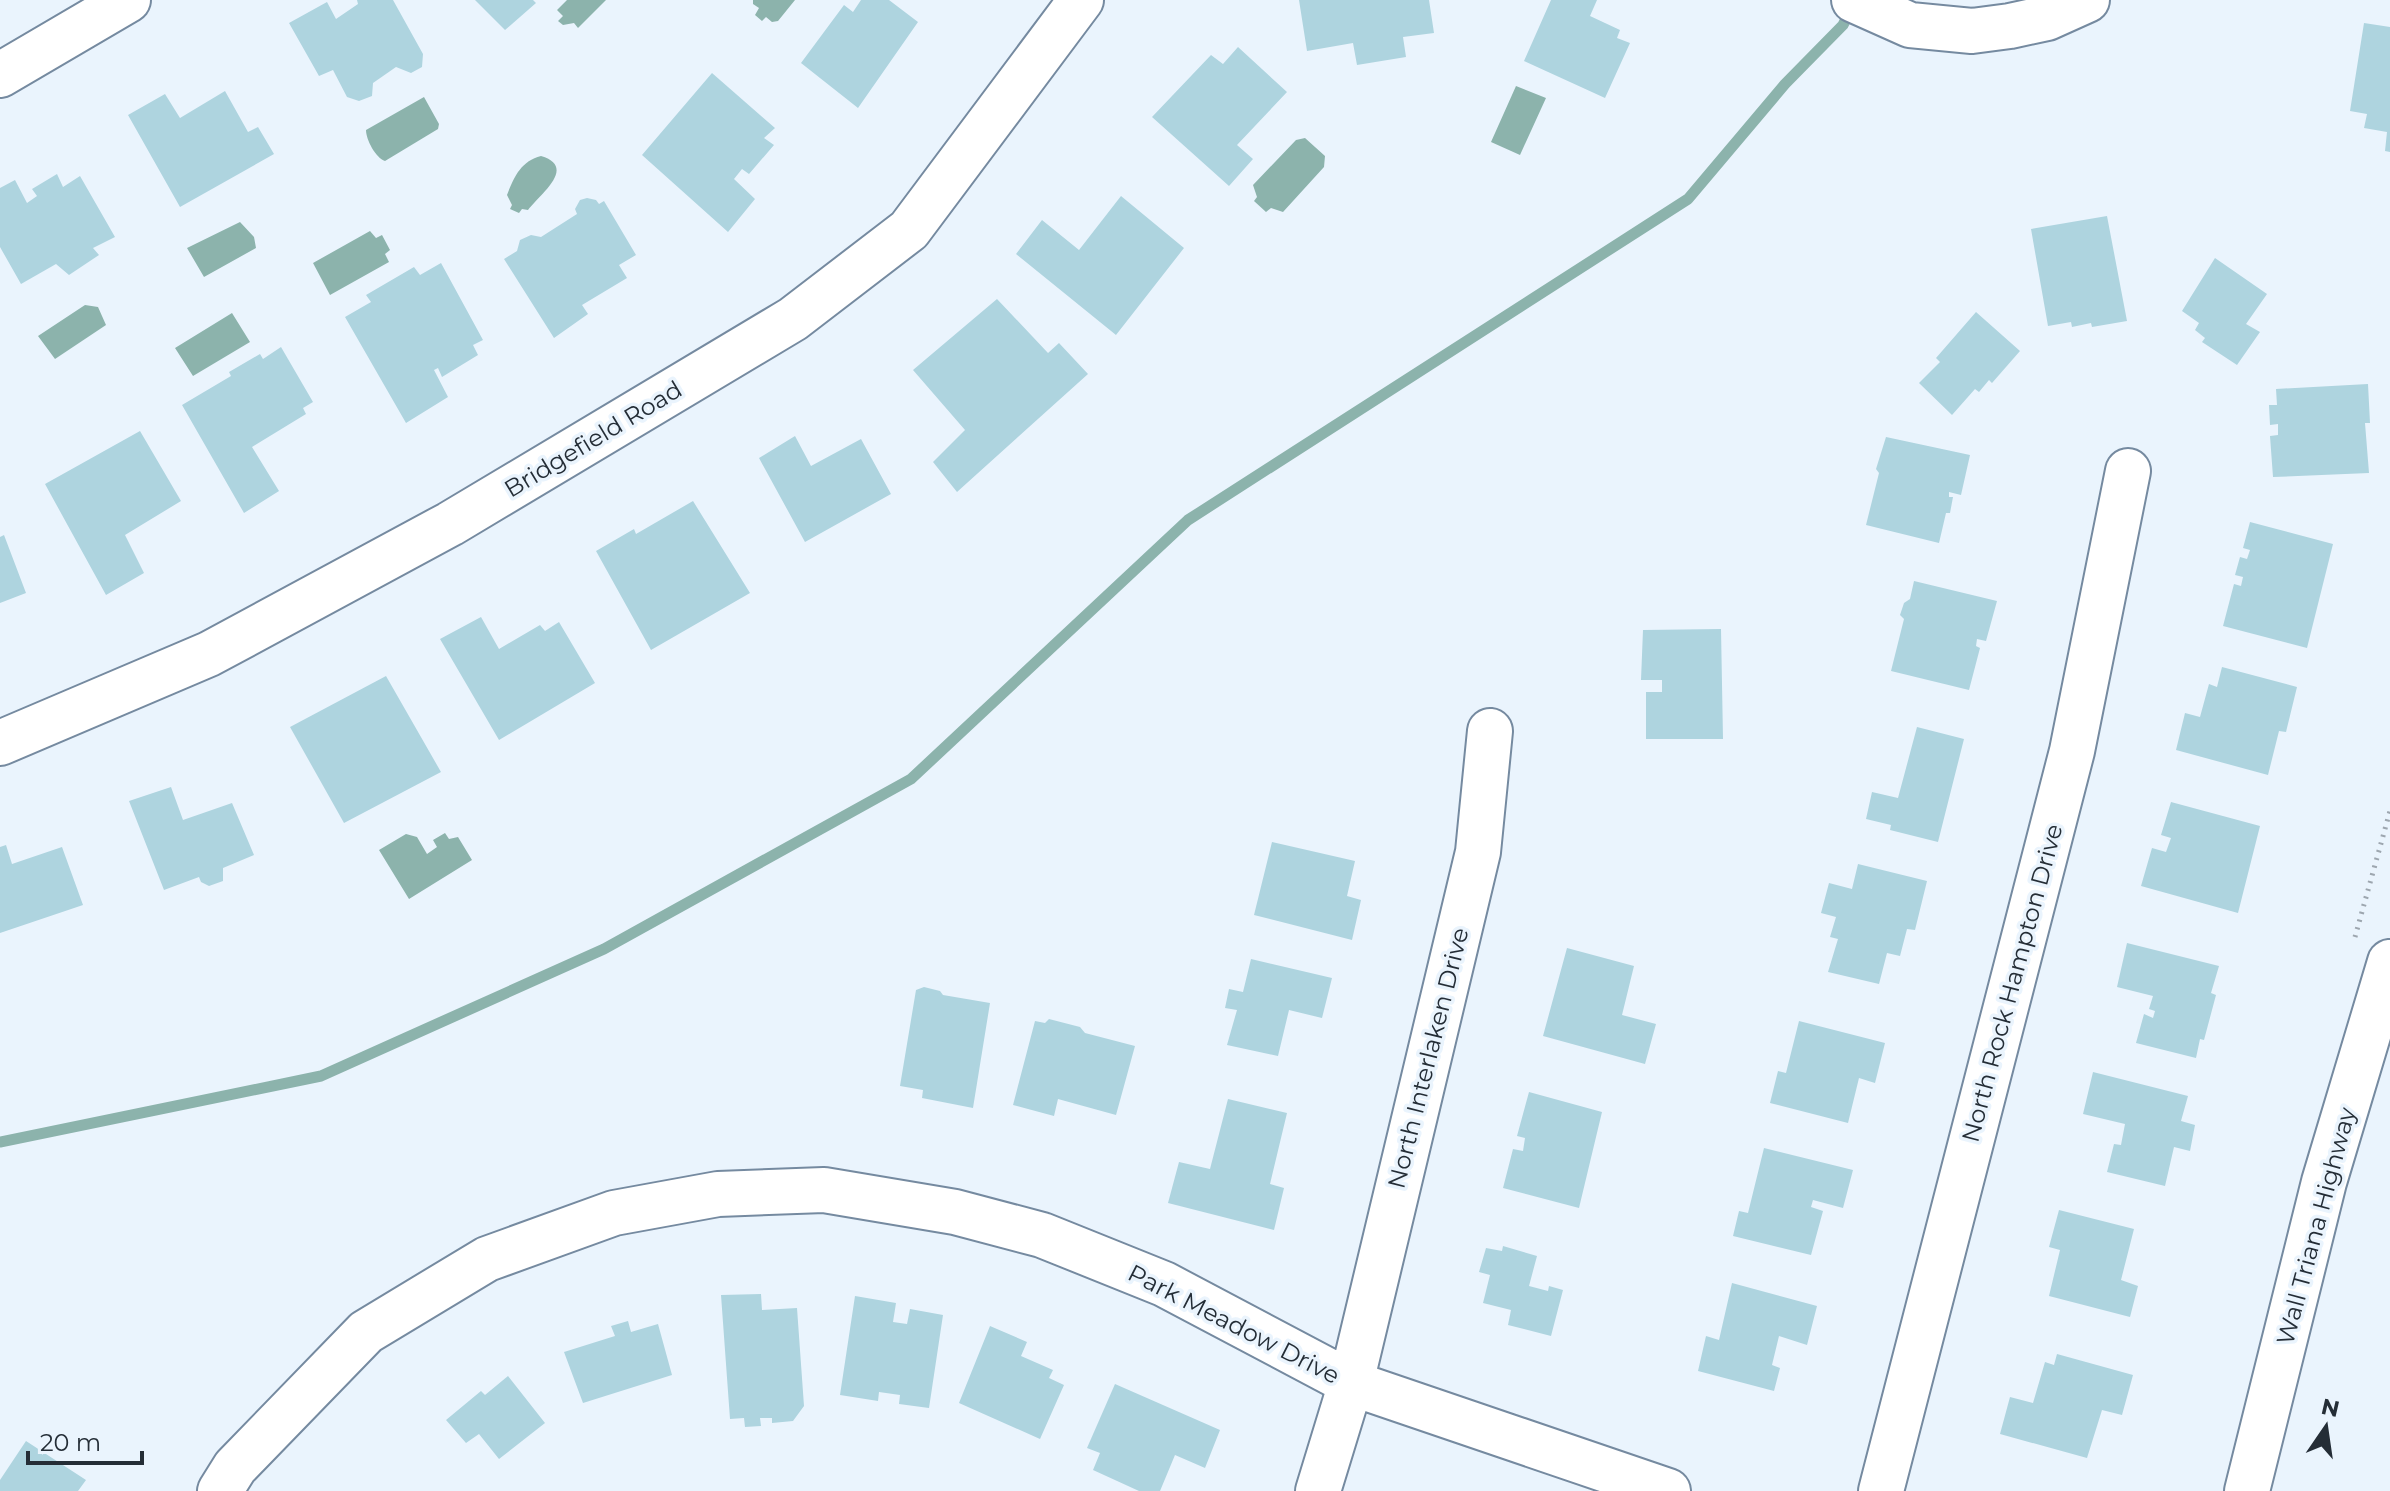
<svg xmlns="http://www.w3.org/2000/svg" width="2390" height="1491" font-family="Montserrat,sans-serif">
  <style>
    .water { fill: #8cb3ac }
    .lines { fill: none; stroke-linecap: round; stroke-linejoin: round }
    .stream { stroke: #8cb3ac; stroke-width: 11 }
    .building { fill: #aed4df }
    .minor-casing { stroke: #758aa0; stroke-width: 48 }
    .major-casing { stroke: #758aa0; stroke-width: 48 }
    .path { stroke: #9da6af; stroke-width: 5; stroke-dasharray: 2 6; stroke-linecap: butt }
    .minor { stroke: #fff; stroke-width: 44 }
    .major { stroke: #fff; stroke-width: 44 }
    .labels { text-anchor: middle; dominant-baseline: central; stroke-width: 7; stroke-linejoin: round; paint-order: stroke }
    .street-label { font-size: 24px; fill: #242d36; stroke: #eaf4fd }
  </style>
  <rect width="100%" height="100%" fill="#eaf4fd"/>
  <path class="water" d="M567,0H606L578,28L574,23L563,25L558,21L563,16L557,10Z
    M753,0H795L778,21L772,22L766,17L762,21L755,15L759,8L753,4Z
    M1516,86L1546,98L1520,155L1491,142Z
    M424,97L439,124L438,129L385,161C376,158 366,140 366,130Z
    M1305,138L1325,156L1324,167L1283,212L1271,208L1266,212L1254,201L1257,197L1253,185L1296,140Z
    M541,156C578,167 539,195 528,210L522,209L519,213L510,209L512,205L507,195C514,177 521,161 541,156Z
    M240,222L254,237L256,248L204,277L187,248Z
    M370,231L376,238L382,235L390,250L385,254L389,262L330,295L313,263Z
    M85,305L98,307L106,325L55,359L38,336Z
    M232,313L250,342L193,376L175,348Z
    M445,833L449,839L458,837L472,860L409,899L379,850L406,834L417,837L427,854L437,847L433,840Z"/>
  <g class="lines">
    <path class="stream" d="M0,1142L321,1076L604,949L911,779L1188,520L1688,199L1785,84L1843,25L1852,7"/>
  </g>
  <path class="building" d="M357,0H393L423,54L422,67L411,73L396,67L373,83L372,96L359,101L347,97L333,70L319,76L289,23L327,2L336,19L358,4Z
    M475,0H533L536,3L505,30Z
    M861,0H889L918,22L858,108L801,63L844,5L853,12Z
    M1299,0H1429L1434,33L1403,37L1406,57L1357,65L1353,43L1307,51Z
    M1551,0H1597L1590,16L1620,30L1617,38L1630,43L1605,98L1524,61Z
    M2364,23L2390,27V152L2385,151L2387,132L2364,128L2367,114L2350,111Z
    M1238,47L1287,92L1237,145L1253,159L1229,186L1152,117L1211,55L1223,64Z
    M712,73L775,128L764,138L774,145L749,174L742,169L734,179L755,199L728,232L642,155Z
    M225,91L248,132L258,127L274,154L180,207L128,115L165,94L180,118Z
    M57,174L63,187L80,176L115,237L93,248L99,255L69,275L56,264L21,284L0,247V188L15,180L27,203L37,196L32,189Z
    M1121,196L1184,248L1116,335L1016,254L1042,220L1079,250Z
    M587,198L596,200L599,204L604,201L636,255L619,265L627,278L582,305L588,314L554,338L504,259L517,251L520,240L531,235L541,237L577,214L575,209L580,200Z
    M2107,216L2127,321L2092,327L2091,323L2072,327L2071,322L2048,326L2031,229Z
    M2215,258L2267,294L2246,324L2260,332L2237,365L2202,342L2205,338L2195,330L2199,323L2182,311Z
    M441,263L483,340L473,345L478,355L442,377L438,368L434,370L448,397L406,423L345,317L371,302L366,295L414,267L420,275Z
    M997,299L1048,353L1059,343L1088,374L957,492L933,462L965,430L913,370Z
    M1976,312L2020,351L1992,383L1989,380L1979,392L1975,389L1952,415L1919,383L1940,362L1936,358Z
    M281,347L313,402L303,408L306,414L252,447L279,491L244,513L182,405L231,376L229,372L260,354L263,359Z
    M2368,384L2370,423H2365L2369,473L2273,477L2270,436L2278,435V424L2270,425L2269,405H2277L2276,389Z
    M140,431L181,501L125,535L144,573L106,595L45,484Z
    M795,436L811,466L861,439L891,494L805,542L759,458Z
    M1886,437L1970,455L1961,495L1949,492V497H1953L1950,513H1946L1939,543L1866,525L1879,473L1876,469Z
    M693,501L750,593L651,650L596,551L634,529L636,534Z
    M2250,522L2333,544L2307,648L2223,626L2234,584L2241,586L2243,577L2235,575L2240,557L2247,559L2250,550L2243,548Z
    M4,535L26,593L0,603V537Z
    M1914,581L1997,601L1986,641L1977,639L1976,646L1980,648L1969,690L1891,671L1904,619L1900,615L1904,603L1910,599Z
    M481,617L499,649L540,625L545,631L559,622L595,683L499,740L440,639Z
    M1721,629L1723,739H1646V692H1662V680H1641L1643,630Z
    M2222,667L2297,687L2286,732L2279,731L2268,775L2176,750L2185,713L2200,717L2209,684L2217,687Z
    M386,676L441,772L344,823L290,727Z
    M1917,727L1964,739L1938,842L1890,830L1891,825L1866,819L1872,792L1898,798Z
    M171,787L183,820L232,803L254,855L223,868V881L209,886L201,882L199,877L164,890L129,801Z
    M2171,802L2260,826L2238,913L2141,886L2152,848L2166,852L2171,838L2161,835Z
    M1272,842L1355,861L1347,896L1361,900L1352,940L1254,915Z
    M6,845L12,864L62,847L83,905L0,933V847Z
    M1858,864L1927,881L1915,930L1907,929L1900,956L1887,953L1879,984L1828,972L1838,939L1830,937L1836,917L1821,913L1829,883L1852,889Z
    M2127,943L2219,966L2211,993L2216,995L2204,1040L2200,1039L2196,1058L2136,1043L2144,1014L2153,1018L2155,1011L2149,1009L2153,996L2117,987Z
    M1567,948L1634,966L1622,1015L1656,1024L1645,1064L1543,1036Z
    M1251,959L1332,978L1322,1018L1289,1010L1278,1056L1227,1045L1237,1010L1225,1008L1229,989L1243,992Z
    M924,987L940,991L943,995L990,1003L973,1108L922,1098L923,1090L900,1086L916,990Z
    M1049,1019L1080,1027L1085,1033L1135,1046L1116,1115L1058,1099L1054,1116L1013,1105L1035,1021L1045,1023Z
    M1799,1021L1885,1043L1875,1083L1859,1078L1848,1123L1770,1103L1778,1071L1786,1073Z
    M2093,1072L2188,1096L2181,1121L2195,1125L2190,1151L2174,1147L2165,1186L2107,1172L2114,1144L2121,1145L2125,1124L2083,1114Z
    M1529,1092L1602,1112L1579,1208L1503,1188L1513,1149L1523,1151L1525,1138L1517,1136Z
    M1228,1099L1287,1113L1270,1184L1284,1188L1274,1230L1168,1203L1179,1162L1210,1169Z
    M1764,1148L1853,1170L1843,1208L1813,1200L1811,1207L1823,1211L1811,1255L1733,1236L1739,1211L1748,1213Z
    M2059,1210L2134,1229L2121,1280L2138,1286L2130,1317L2049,1296L2060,1250L2049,1247Z
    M1503,1246L1537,1256L1529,1286L1548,1291L1549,1286L1563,1290L1551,1336L1508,1325L1511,1310L1483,1303L1490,1275L1479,1272L1486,1248L1502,1251Z
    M1732,1283L1817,1306L1807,1345L1779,1336L1772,1365L1780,1368L1774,1391L1698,1371L1706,1336L1719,1340Z
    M761,1294L762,1310L797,1308L804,1406L793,1421L772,1423V1418H760L761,1426L745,1427L744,1418L730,1419L721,1295Z
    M855,1296L896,1303L893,1322L907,1324L910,1309L943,1315L929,1408L899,1404L900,1395L879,1392L878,1401L840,1395Z
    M628,1321L631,1332L658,1324L672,1375L583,1403L564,1352L615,1336L611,1326Z
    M990,1326L1027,1342L1021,1356L1053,1370L1049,1378L1064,1385L1040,1439L959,1403Z
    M2057,1354L2133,1375L2122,1415L2102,1410L2087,1458L2000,1434L2010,1397L2033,1403L2045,1362L2054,1365Z
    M508,1376L545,1423L499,1459L479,1434L466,1443L446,1420L481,1391L485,1395Z
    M1115,1384L1220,1430L1205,1468L1175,1455L1160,1491H1139L1093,1470L1100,1453L1087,1448Z
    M26,1441L86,1480L78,1491H0V1480Z"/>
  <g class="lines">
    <g class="minor-casing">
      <path id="minor" d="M1854,0L1910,25L1972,31L2010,26L2047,18L2087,0
        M0,75L128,0
        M0,743L209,654L450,524L793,319L909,230L1081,0
        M220,1491L235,1467L366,1332L487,1259L614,1213L718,1194L824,1190L955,1212L1042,1235L1164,1284L1351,1383L1668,1491
        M1318,1491L1351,1383L1478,852L1490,731
        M1881,1491L2072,751L2128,471"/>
    </g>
    <g class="major-casing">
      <path id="major" d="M2247,1491L2324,1182L2390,962"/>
    </g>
    <path class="path" d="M2355,937L2390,811"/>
    <use href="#minor" class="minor"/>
    <use href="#major" class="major"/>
  </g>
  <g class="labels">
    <g class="street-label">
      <text transform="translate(593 439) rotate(-31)">Bridgefield Road</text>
      <text transform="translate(2012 983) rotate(-75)">North Rock Hampton Drive</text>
      <text transform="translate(1428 1058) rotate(-76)">North Interlaken Drive</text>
      <text transform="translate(2316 1226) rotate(-75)">Wall Triana Highway</text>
      <text transform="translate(1234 1324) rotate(27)">Park Meadow Drive</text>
    </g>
  </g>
  <g transform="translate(2326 1427) rotate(13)" stroke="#eaf4fd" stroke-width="6" paint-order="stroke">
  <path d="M0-6L14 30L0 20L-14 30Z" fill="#242d36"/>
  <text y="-12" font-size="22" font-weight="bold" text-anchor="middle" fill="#242d36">N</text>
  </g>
  <path d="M28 1451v12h114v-12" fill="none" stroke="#242d36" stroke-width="4"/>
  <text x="40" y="1451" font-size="24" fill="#242d36" stroke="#eaf4fd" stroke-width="6" paint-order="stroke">20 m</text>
</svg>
